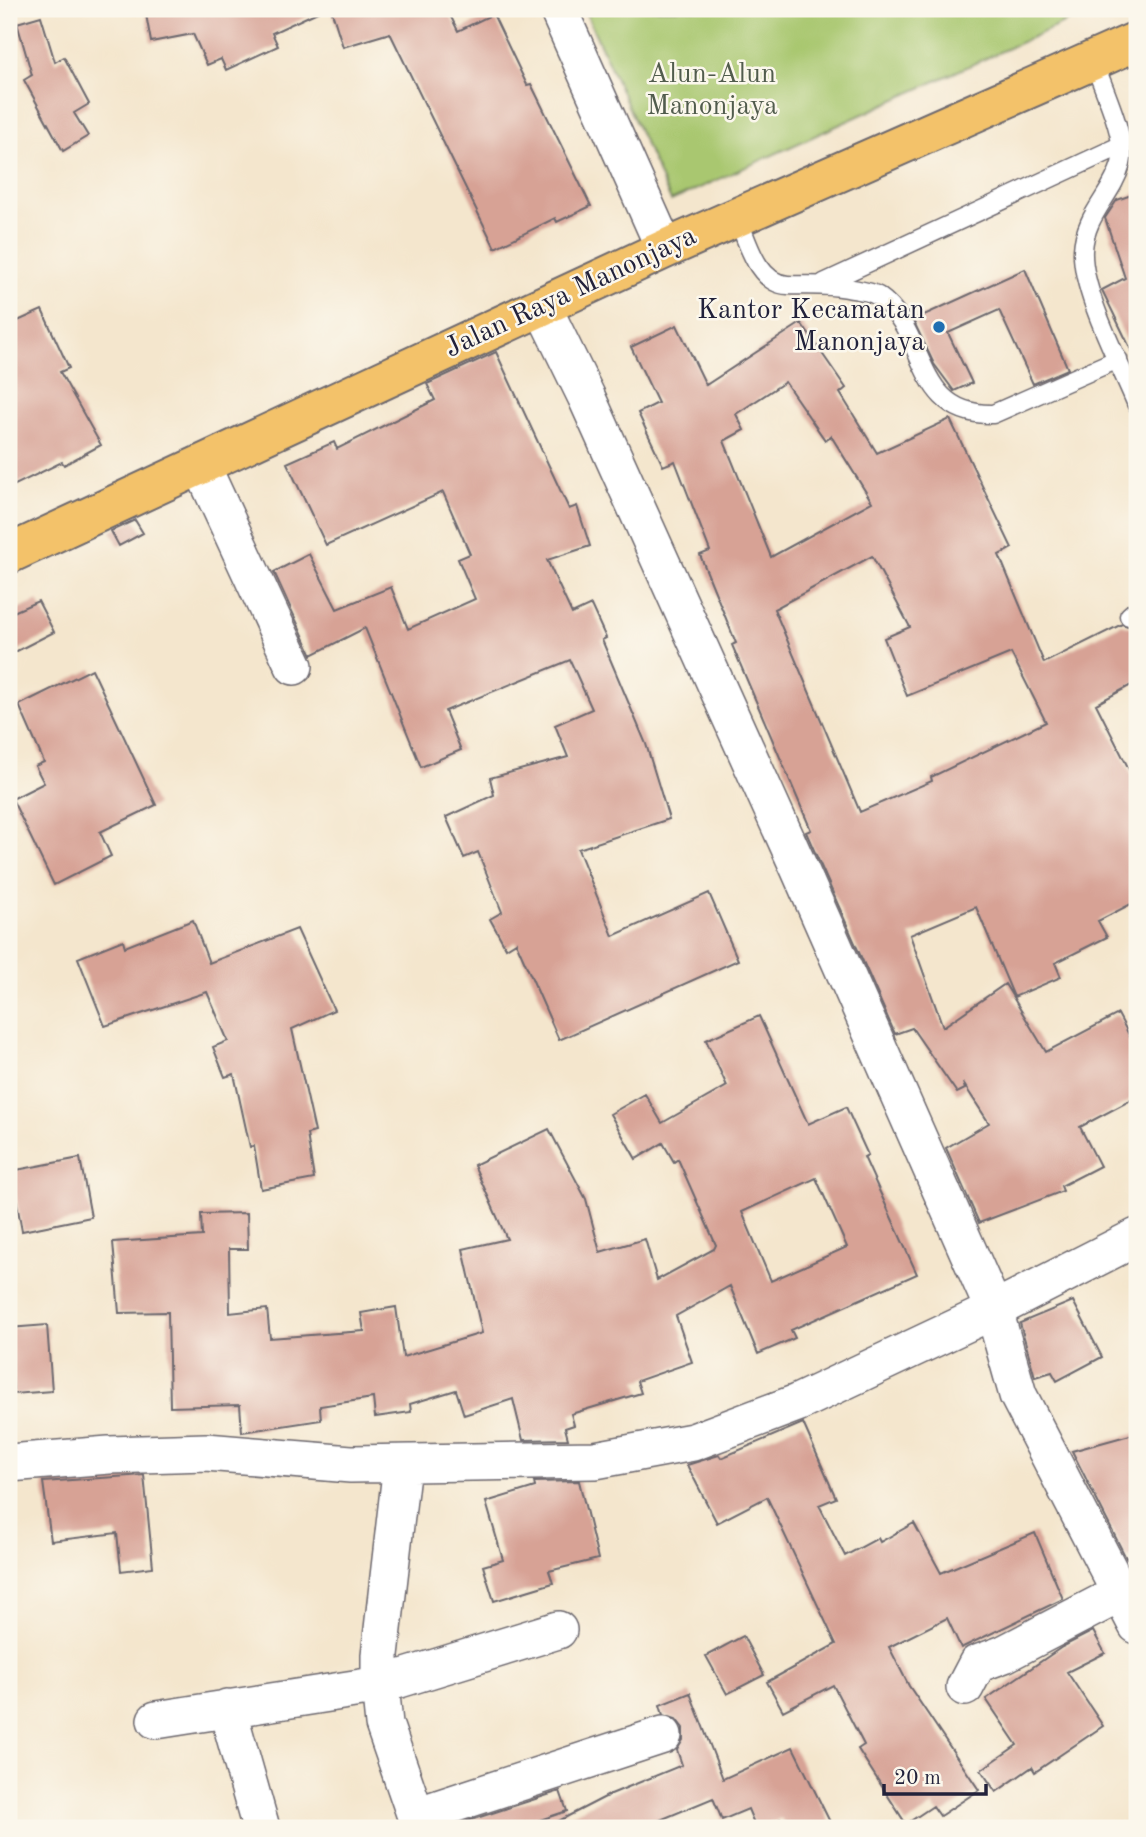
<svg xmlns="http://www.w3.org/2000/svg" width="1146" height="1837" font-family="'Old Standard TT',serif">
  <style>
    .green { fill: #a9c76f; stroke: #667455; stroke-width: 2 }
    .building { fill: #d7a295; fill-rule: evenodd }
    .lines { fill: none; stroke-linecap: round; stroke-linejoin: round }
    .lane-casing { stroke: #6c676e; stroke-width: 21 }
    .street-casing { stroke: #6c676e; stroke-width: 40 }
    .primary-casing { stroke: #6c676e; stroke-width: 42 }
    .lane { stroke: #fff; stroke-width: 18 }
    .street { stroke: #fff; stroke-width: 37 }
    .primary { stroke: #f3c26a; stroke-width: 38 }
    .poi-dot { fill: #1f6fb2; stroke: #fbf7ec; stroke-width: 2.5 }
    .labels { text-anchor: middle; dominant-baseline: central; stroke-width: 5; stroke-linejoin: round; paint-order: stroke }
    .park-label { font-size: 28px; fill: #515c4d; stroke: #fbf7ec }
    .street-label { font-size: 28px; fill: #22223b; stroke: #fbf7ec }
    .poi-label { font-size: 28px; fill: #22223b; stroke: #fbf7ec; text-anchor: end }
  </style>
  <rect width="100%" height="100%" fill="#fbf7ec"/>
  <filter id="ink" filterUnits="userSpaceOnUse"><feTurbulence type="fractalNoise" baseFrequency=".0143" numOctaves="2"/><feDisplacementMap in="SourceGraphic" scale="14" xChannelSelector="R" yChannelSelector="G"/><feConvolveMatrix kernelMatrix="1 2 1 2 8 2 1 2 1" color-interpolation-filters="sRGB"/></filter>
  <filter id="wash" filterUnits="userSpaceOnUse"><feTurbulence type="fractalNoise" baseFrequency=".00686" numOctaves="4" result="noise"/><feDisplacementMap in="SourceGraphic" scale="28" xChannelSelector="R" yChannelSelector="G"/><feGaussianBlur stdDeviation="1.57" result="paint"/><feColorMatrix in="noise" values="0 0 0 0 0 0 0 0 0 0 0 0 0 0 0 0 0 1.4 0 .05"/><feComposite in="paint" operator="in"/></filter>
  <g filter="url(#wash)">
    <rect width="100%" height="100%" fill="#f4e6cd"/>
    <path class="green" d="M584,9H1087L1088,12L671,201Z"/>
    <g id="blocks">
      <path class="building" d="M145,9H324L272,33L278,46L226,70L221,59L207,65L193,34L151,42Z
        M331,9H447L458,31L493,14L527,85L531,84L591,206L557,222L555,218L495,248L390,33L343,47Z
        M41,16L55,62L64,57L89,104L74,113L88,136L63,151L24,80L32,75L17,23Z
        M1137,193V362L1102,290L1125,278L1105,218L1117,200Z
        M1025,269L1068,369L1033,384L999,310L948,333L972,383L954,391L934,364L913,320Z
        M42,310L69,368L60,372L101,445L64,465L62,462L9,488V325Z
        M801,323L846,388L840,393L877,453L950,419L1012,548L999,555L1044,663L1122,624L1131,627L1137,624V682L1096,704L1137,785V901L1098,921L1107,937L1055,963L1061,977L1014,997L976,907L910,935L943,1027L1005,984L1046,1052L1118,1014L1137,1050V1097L1080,1127L1100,1166L1061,1186L1063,1191L979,1223L946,1148L989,1123L963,1083L965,1089L957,1093L912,1028L895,1034L806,832L811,830L732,645L736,643L700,555L710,551L675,461L663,466L638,413L658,403L631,347L677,325L706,385ZM785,382L825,440L831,436L872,502L771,557L724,441L744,430L736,414ZM872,556L910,627L884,638L907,696L1011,653L1046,722L931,777L932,781L860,812L774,609Z
        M496,352L569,509L577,506L590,546L547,560L572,614L591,605L606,638L602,640L646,744L669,819L578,849L613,936L709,893L738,960L559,1040L516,942L506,948L490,919L502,912L478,852L464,858L446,817L494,795L490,778L568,757L555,725L592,709L570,660L445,711L461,750L421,767L365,628L312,655L274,572L309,554L337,609L391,587L408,629L475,599L458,559L470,554L443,492L326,545L287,463L334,442L337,449L435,400L427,384Z
        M135,520L143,533L119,546L111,531Z
        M38,601L54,632L9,655V614Z
        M92,669L156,805L100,832L111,856L54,885L12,799L44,783L35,766L44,762L19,705Z
        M193,920L209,963L297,929L334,1010L292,1029L315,1132L307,1134L314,1179L261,1189L254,1146L250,1147L234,1074L225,1077L213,1047L228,1041L207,992L105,1026L78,958L123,940L125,947Z
        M759,1016L808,1124L846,1107L868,1155L864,1157L917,1274L791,1330L795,1338L758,1354L730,1286L676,1316L692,1362L637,1381L641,1393L571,1414L574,1425L565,1428L568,1439L523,1440L513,1399L464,1415L456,1390L410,1404L411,1412L375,1417L373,1398L320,1406L321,1420L242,1432L240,1405L170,1407L168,1312L119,1313L113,1242L202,1236L201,1214L247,1213L248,1249H229L230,1313L267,1309L270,1338L364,1331L361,1313L396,1307L403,1357L482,1333L463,1249L507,1239L474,1165L549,1129L586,1199L600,1252L645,1239L657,1280L714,1249L716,1245L678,1159L674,1162L663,1143L636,1159L610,1114L645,1094L662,1123L727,1086L706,1040ZM816,1178L847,1247L771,1281L742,1212Z
        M80,1158L91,1217L22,1231L11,1171Z
        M1073,1301L1102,1357L1057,1381L1052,1372L1035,1377L1020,1323Z
        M47,1325L52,1391L13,1394L9,1328Z
        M803,1423L836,1498L819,1505L845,1556L878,1538L880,1542L914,1523L941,1573L1035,1533L1063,1599L961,1648L947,1618L889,1647L909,1686L979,1790L940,1816L933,1806L906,1824L858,1749L864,1745L833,1685L783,1711L767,1682L836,1644L767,1497L717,1523L687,1465L719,1455L721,1458Z
        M1137,1433V1556L1126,1558L1072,1451Z
        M144,1475L153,1567L121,1571L117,1533L51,1541L43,1482Z
        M579,1481L598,1559L549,1571L553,1583L494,1601L483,1566L503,1560L486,1502L535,1487L534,1482Z
        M1093,1631L1105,1653L1067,1672L1103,1726L1035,1772L1032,1767L996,1792L981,1770L1017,1745L986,1699L1062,1647Z
        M743,1636L764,1675L727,1694L706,1656Z
        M690,1693L723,1779L793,1747L833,1828H786L781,1819L756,1828L748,1809L722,1820L713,1798L641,1828H545L611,1794L682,1765L677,1750L683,1740V1728L676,1719L663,1715L660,1705Z
        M560,1791L567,1811L516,1828H446Z"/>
    </g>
  </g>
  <g filter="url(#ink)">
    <use href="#blocks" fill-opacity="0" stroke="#6c676e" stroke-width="2"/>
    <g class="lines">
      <g class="lane-casing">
        <path id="lane" d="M1094,62C1102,86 1128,140 1121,164C1112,196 1085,214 1083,250C1081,292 1121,365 1137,405
          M737,216C747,240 757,284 788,285C809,286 826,284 847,288C856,290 870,291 878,296C929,331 912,416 993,414L1118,359
          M824,283L1122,145
          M1129,616L1137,609"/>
      </g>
      <g class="street-casing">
        <path id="street" d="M558,9L665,249
          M542,306L586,396L799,868L994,1310L1018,1395L1137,1625
          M201,465L294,666
          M9,1463L109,1455L206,1452L351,1464L595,1460L693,1442L797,1403L994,1310L1137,1237
          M965,1687L977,1664L1004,1654L1119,1594
          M227,1708L261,1828
          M156,1720L380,1685V1655L402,1464
          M416,1816L663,1735
          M420,1828L384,1724L380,1685L558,1630"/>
      </g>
      <g class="primary-casing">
        <path id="primary" d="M9,554L665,249L1137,41"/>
      </g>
      <use href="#lane" class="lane"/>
      <use href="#street" class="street"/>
      <use href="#primary" class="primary"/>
    </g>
  </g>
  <circle class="poi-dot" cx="939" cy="327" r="7"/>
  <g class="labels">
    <g class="park-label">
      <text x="712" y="75">Alun-Alun<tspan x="712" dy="32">Manonjaya</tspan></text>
    </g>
    <g class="street-label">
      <text transform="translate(571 293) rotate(-25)">Jalan Raya Manonjaya</text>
    </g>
    <g class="poi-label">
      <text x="925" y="311">Kantor Kecamatan<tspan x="925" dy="32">Manonjaya</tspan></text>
    </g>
  </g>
  <rect width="1146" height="1837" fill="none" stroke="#fbf7ec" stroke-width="35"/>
  <path d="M884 1784v10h102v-10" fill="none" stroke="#22223b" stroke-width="3.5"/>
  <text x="894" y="1784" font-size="21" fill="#22223b" stroke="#fbf7ec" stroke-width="5" paint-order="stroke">20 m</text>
</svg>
